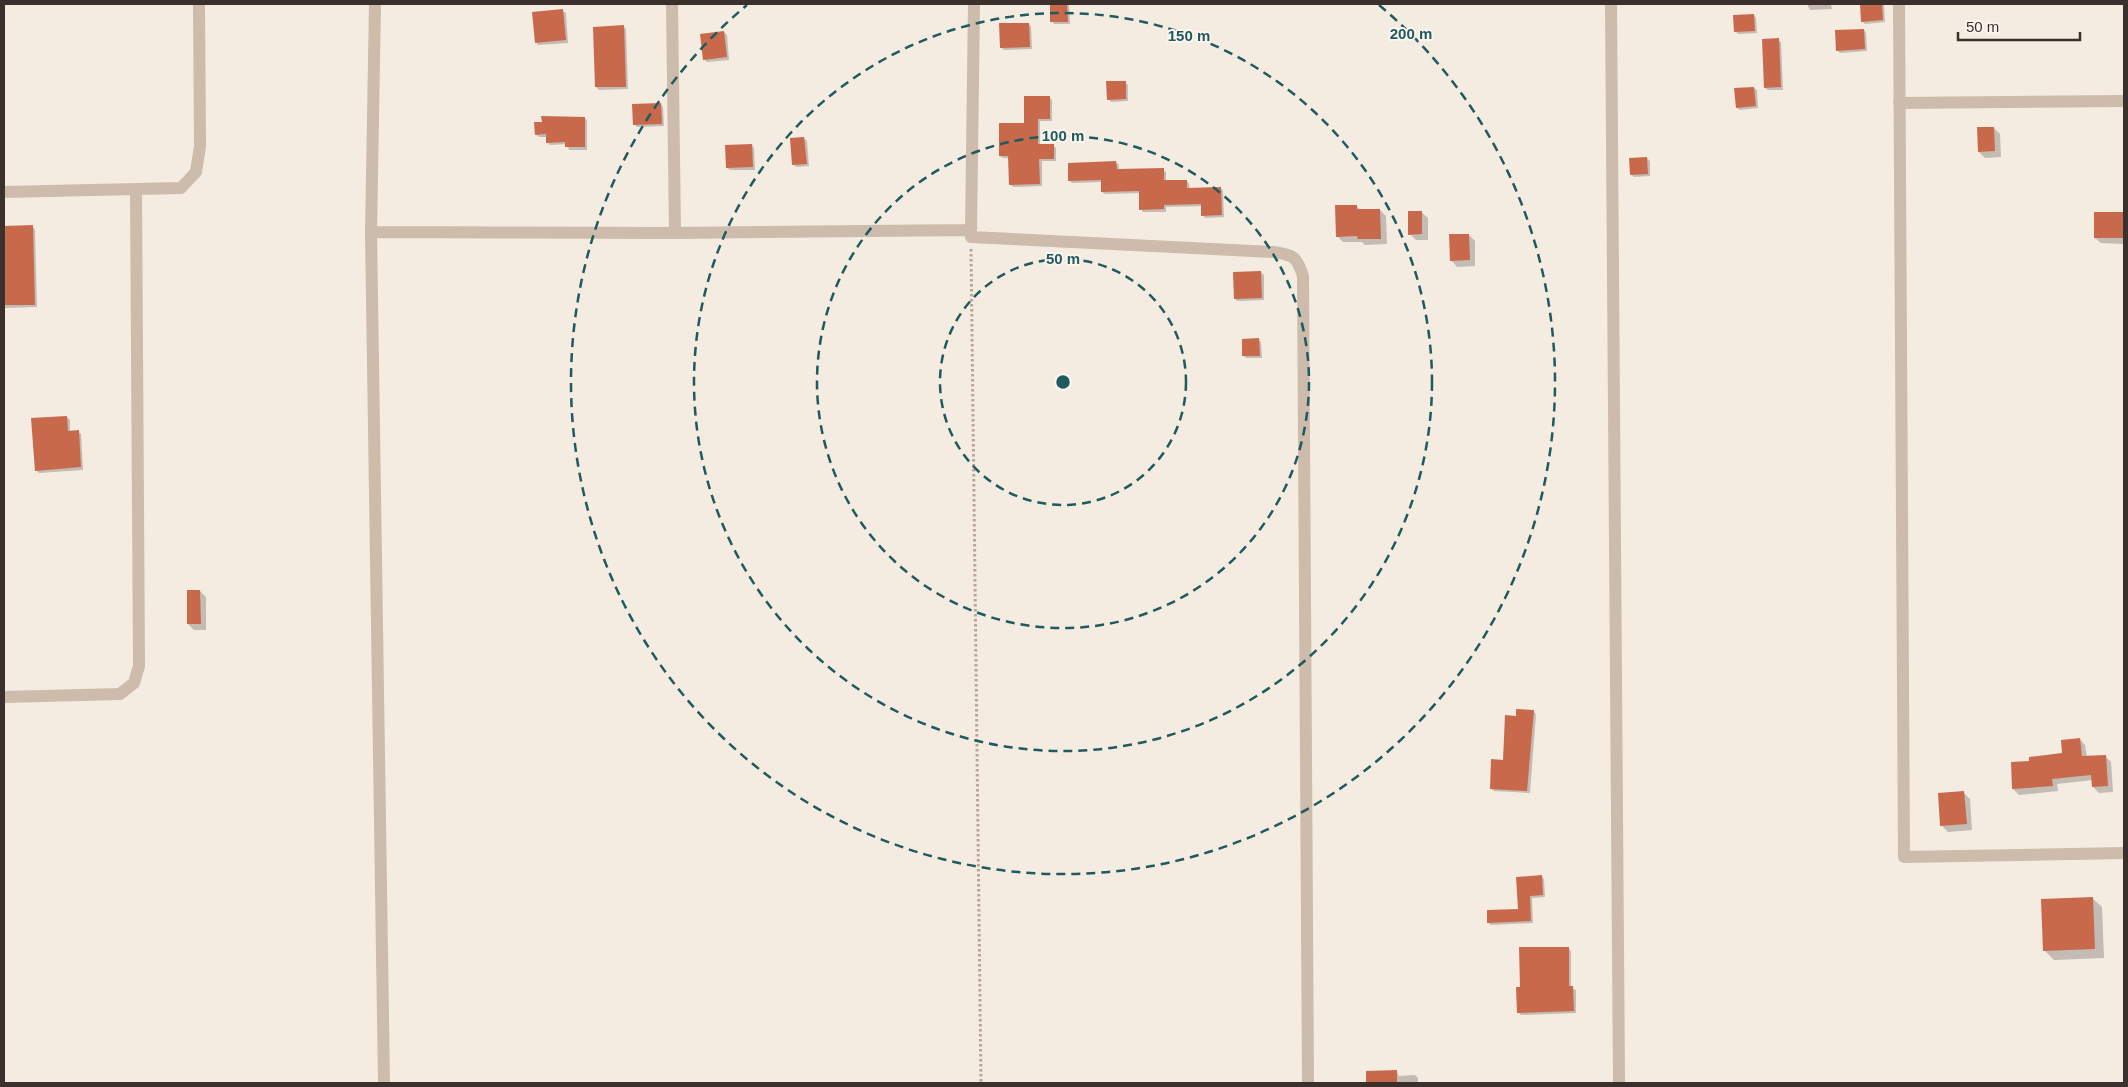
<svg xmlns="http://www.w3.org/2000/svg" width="2128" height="1087" font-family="Arial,sans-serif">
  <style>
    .shadow { fill: #0003 }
    .building { fill: #c8694b }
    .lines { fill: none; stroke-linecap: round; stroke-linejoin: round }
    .path { stroke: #b9a596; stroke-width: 3; stroke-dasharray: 2.5 2.5; stroke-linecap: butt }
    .minor { stroke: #cdbbac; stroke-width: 12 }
    .ring { fill: none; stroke: #1f5a5e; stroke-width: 2.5; stroke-dasharray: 9 6 }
    .centre { fill: #1f5a5e; stroke: #fbf5ee; stroke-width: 2.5 }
    .ring-label { font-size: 15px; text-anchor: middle; font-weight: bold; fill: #1f5a5e; stroke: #fbf5ee; stroke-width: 4; stroke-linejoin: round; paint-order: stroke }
  </style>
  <rect width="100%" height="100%" fill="#f4ebe1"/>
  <path class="shadow" d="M1051,4H1069L1070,24H1054L1052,21Z
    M1807,4H1831L1832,9L1810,10Z
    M1861,4H1884L1885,22L1865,24L1862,21Z
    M563,11L566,13L568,43L538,45L536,42Z
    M1754,15L1756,18L1757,33L1738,34L1736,32Z
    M1029,24L1031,27L1032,49L1004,50L1001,47Z
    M624,27L626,29L628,89L599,90L596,87Z
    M1864,30L1866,33L1867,51L1840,53L1837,50Z
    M724,32L727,35L729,60L707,62L704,59Z
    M1778,40L1781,42L1783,90H1768L1765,88Z
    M1125,82L1128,85V101L1111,102L1108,99Z
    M1754,88L1757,90L1758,108L1739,110L1737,107Z
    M1049,97L1052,100V121H1040V146L1053,145L1056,148V161H1042V186L1013,187L1010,184V158H1003L1000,156Z
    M661,104L663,107L664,126L637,127L634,124Z
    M584,118L587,120V150H569L567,144L550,145L547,142V137H539L536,134Z
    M1994,128L2000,134L2001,157L1985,158L1979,152Z
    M804,138L807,141L809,166L796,167L794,165Z
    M752,145L754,148L755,170H730L727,168Z
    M1647,158L1650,161V176L1634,177L1631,174Z
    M1116,162L1119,165V171L1163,170L1166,172V181H1187L1189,184L1190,189L1221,188L1223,191L1224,217L1205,218L1203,215V206L1166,207V212H1143L1141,209L1140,193L1105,194L1102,192V182L1072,183L1069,180Z
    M1356,206L1361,210H1380L1386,216L1387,244L1365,245L1362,242H1343L1337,236Z
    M1421,212L1428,218V240H1416L1410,234Z
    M2123,213L2124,244L2101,243L2095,238Z
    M32,227L35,229L37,307L4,308V228Z
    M1469,235L1475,241V266L1457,267L1451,260Z
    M1261,272L1264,275V300L1237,301L1235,298Z
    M1259,340L1261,342L1262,358H1246L1243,355Z
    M67,417L70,420V432H78L81,434L83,470L39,473L36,470Z
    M200,591L206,597V630H194L188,624Z
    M1533,711L1536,714L1530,793L1494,791L1491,788L1504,761L1517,717Z
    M2080,739L2085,745L2087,757L2105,756L2111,762L2113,792L2099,793L2093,787V780L2057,784L2058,791L2019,795L2013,789L2030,762L2064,754Z
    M1964,793L1970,799L1972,830L1948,832L1942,826Z
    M1542,877L1544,879L1545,897L1532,898L1533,923L1491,925L1488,923L1519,910Z
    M2092,898L2102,907L2104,958L2054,960L2044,950Z
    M1568,948L1571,951V988L1576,990V1013L1521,1015L1518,1012L1521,989Z
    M1367,1072H1397L1399,1076L1415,1075L1418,1078V1083H1367Z"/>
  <path class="building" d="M1050,4H1067L1068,22H1050Z
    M1860,4H1882L1883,20L1861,22Z
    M563,9L566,40L535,43L532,12Z
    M1754,14L1755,31L1734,32L1733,15Z
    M999,23H1029L1030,47L1000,48Z
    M624,25L626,87H595L593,27Z
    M1864,29L1865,49L1836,51L1835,30Z
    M724,31L727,57L703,60L700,34Z
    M1779,38L1781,87L1764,88L1762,39Z
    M1106,81H1126V99L1107,100Z
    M1754,87L1756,106L1736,108L1734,88Z
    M1024,96H1050V119H1038V144H1054V159H1039L1040,184L1009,185L1008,156H999V123H1024Z
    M661,103L662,124L633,125L632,104Z
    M541,116L585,117V147H565V142L546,143V134L535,135L534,122H542Z
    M1977,127H1994L1995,151L1978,152Z
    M804,137L807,164L792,165L790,138Z
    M752,144L753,167L726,168L725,145Z
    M1647,157L1648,174L1630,175L1629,158Z
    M1116,161L1117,169L1164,168V180H1187V188L1221,187L1222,215L1201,216V204L1164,205V209L1139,210V191L1101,192V180L1068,181V163Z
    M1335,205H1357V209H1380L1381,239H1358L1357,236L1336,237Z
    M1408,211H1422V234L1408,235Z
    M2094,212H2123V238H2094Z
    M33,225L35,305H4V226Z
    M1449,234H1469L1470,260L1450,261Z
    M1261,271L1262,298L1234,299L1233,272Z
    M1259,338L1260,356H1242V339Z
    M67,416L68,431L79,430L81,467L35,471L31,418Z
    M187,590H200L201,624H187Z
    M1516,709L1534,710L1527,791L1490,789L1491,759L1503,760L1505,715L1516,716Z
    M2080,738L2082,756L2106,755L2108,786L2092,787L2091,775L2052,779L2053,786L2012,789L2011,762L2029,761V757L2062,753L2061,740Z
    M1964,791L1967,824L1940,826L1938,793Z
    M1542,875L1543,895L1530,896L1531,921L1487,923V910L1518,909L1516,877Z
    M2093,897L2095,949L2043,951L2041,899Z
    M1519,947H1569V986H1573L1574,1011L1517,1013L1516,987H1520Z
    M1397,1070V1083H1366V1071Z"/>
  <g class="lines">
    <path class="path" d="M971,249L981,1083"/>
    <path class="minor" d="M375,4L371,232L384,1083
      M672,4L675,233
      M1611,4L1619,1083
      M1899,4L1904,857L2124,853
      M1899,103L2124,101
      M4,192L181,188L196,172L200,146L199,4
      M371,232L675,233L971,230L974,4
      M971,237L1274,252C1294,255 1297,257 1303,276L1308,1083
      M4,697L120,694L134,683L139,666L136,189"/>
  </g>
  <g class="ring">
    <circle cx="1063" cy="382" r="123"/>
    <circle cx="1063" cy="382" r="246"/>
    <circle cx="1063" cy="382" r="369"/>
    <path d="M1379 5A492 492 0 1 1 747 5"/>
  </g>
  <circle cx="1063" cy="382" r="8" class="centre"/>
  <g class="ring-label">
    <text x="1411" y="39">200 m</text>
    <text x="1189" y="41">150 m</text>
    <text x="1063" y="141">100 m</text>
    <text x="1063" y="264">50 m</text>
  </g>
  <rect width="2128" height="1087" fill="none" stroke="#3b302b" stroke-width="10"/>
  <path d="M1958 32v8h122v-8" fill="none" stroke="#3b302b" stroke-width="2.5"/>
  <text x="1966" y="32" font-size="15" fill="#3b302b" stroke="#fbf5ee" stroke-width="4" paint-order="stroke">50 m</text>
</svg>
